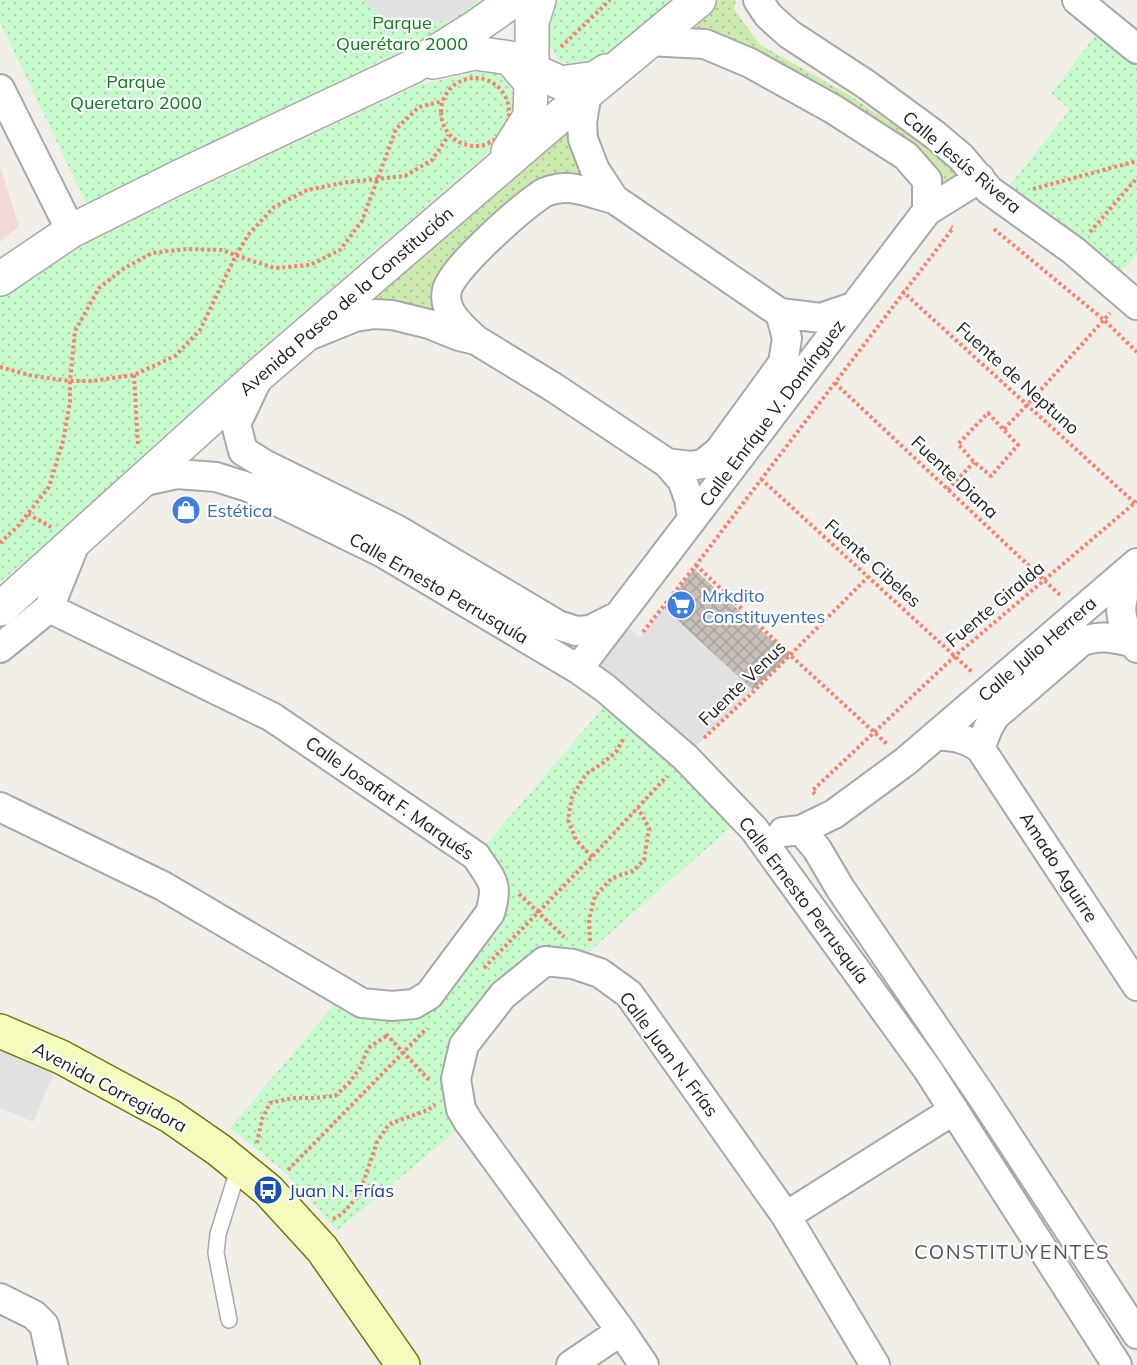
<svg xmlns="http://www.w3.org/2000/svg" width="1137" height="1365" font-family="Mulish,sans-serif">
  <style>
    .commercial { fill: #f1d9d7 }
    .park { fill: url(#park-dots) }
    .garden { fill: url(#garden-dots) }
    .parking { fill: #e1e1e1 }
    .building { fill: url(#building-cross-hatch) }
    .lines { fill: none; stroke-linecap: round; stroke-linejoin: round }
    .service-casing { stroke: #a8a8a8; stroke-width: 18 }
    .minor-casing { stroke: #a8a8a8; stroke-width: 32 }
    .tertiary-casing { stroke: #a8a8a8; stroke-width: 36 }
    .secondary-casing { stroke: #6b7a05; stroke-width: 36 }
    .path { stroke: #f98170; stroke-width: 4; stroke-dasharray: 3 3; stroke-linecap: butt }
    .service { stroke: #fff; stroke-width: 15 }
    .minor { stroke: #fff; stroke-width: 28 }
    .tertiary { stroke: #fff; stroke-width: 33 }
    .secondary { stroke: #f5fabd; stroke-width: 33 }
    .labels { text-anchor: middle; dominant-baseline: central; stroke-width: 4.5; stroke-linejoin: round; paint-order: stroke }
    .park-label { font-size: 18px; fill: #0c8119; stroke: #fff }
    .street-label { font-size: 18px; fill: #212121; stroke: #fff }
    .shop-label { font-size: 18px; fill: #366cbe; stroke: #fff; text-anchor: start }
    .transit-label { font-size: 18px; fill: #164399; stroke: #fff; text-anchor: start }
    .neighbourhood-label { font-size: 20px; letter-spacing: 1.5px; fill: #545454; stroke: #fff }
  </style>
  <defs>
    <pattern id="park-dots" width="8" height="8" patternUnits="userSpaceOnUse" patternTransform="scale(1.5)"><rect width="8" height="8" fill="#c6facb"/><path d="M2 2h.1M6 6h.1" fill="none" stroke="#aad6ae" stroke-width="1.8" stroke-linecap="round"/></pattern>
    <pattern id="garden-dots" width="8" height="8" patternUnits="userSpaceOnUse" patternTransform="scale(1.5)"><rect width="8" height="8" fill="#caeaae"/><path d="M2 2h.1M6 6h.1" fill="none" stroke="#adc895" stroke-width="1.8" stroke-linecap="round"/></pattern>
    <pattern id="building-cross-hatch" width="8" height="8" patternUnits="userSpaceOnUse" patternTransform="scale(1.5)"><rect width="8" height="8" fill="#c6beb7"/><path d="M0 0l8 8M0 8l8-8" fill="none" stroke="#aaa39d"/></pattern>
  </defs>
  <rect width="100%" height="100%" fill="#f1eee8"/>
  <path class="commercial" d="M0,166L19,226L0,242Z"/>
  <path class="park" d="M0,0H507L395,74L383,59L93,218L0,22Z
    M561,0H681L603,66L580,68L558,60L547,39L545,12Z
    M1105,22L1137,49V254L1111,282L1000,198L1070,109L1051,94Z
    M489,70C508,78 512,90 520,108L503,139L480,160L247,361L128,469L65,530L0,582V297L102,234L418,85L475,72Z
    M614,695L743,817L591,950L585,957L545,961L464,1045L468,1121L337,1231L286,1173L230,1128L342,995H429L490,913L476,856Z"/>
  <path class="garden" d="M700,0H736L734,9L759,44L849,95L973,178L927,211V180L750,63L648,41Z
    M585,95L595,194L566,184L443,277L465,336L354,310Z"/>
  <path class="parking" d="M363,0H479L450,21L387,20Z
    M664,608L753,690L685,757L578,669L616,618L640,637Z
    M0,1031L61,1057L33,1122L0,1108Z"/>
  <path class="building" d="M694,569L789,656L753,690L664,608Z"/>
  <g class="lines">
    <g class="service-casing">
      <path id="service" d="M229,1320L216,1253L218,1234L239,1167"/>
    </g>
    <g class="minor-casing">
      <path id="minor" d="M758,0L768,15L789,34L867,85L935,135L961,157L989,190L1074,251L1137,305
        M1077,0L1137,49
        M648,41L705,44L750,63L833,109L906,156L927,180V211
        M0,89L71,231
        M587,93L582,122L583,139L595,170L614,199L780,313L821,318L853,307
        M313,334L355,317L374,314L392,315L429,324L459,336L476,340L553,387L667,463L682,480L689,499L692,518
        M475,339C462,327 442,311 447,290C452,268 519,210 539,196C544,192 550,190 556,189C575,185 596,195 614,199
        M257,380L236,424L243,451L264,464L396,529L558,625L576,631L590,630L616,617
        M667,463L690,466L703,464L719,451L783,363L787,338L780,313
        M140,482L177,474L216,477L248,487L383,553L578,669L605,688L685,757L754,829L928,1070L1117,1365
        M1131,569C1120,604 1114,616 1137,648
        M0,648L49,608L76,541
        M578,669L927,211L980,178
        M936,735C956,737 963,737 980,748L1137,986
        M980,748L988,728L995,716L1082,641C1104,635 1111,638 1132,642
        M0,807L163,886L362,1003L392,1006L414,1004L429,995L490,913C499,883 492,881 476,856L272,717L49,608
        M801,830L817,849L840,888L983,1098L1137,1334
        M783,832L801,830L834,814L906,761L1137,563
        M786,1216L954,1110
        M0,1298L34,1315L44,1325L53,1365
        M571,1365L621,1331
        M644,1365L621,1331L468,1121L461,1109L456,1079L464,1045L503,995L545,961L573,964L600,973L629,994L786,1216L875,1365"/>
    </g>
    <g class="tertiary-casing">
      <path id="tertiary" d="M539,0L532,22V70L561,83L596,78L606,71
        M433,62L475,53L510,58L531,83L530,116L508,151
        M0,279L71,231L179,177L412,67L474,28L514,0
        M0,609L259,375L587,93L699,0"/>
    </g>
    <g class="secondary-casing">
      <path id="secondary" d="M0,1031L61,1057L170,1116L219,1150L268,1190L322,1249L403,1365"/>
    </g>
    <path class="path" d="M561,47L610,0
      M441 112a34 34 0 1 1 68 0a34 34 0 1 1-68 0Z
      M1033,189L1137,161
      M994,229L1104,320L1137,352
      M1090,232L1137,178
      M902,291L1136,504
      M0,367L33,376L70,381H92L134,375L175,356L200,330L236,255L249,234L274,207L307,190L348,182L405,176L432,160L449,135
      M134,375L138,446
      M835,383L1061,596
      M988,413L1018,445L991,476L974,462L958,444Z
      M1004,429L1027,405L1110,313
      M761,479L972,672
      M948,490L974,462
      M28,514L51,527
      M0,543L18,526L49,487L63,441L70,402V381L75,331L99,288L123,269L152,253L187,249L222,250L246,259L275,268L310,265L340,250L362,221L396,129L419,107L443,101
      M696,565L790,655L887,744
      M643,632L696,565L953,228L951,227
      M704,738L753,692L868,577
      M815,794L812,791L955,656L1137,501
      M592,857L576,840L568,820L572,797L586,774L603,763L616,752L624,738
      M519,894L564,937
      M590,941L589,920L595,896L612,878L633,871L644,860L649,828L638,808
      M484,968L592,857L667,776
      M386,1034L430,1081
      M257,1143L262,1119L270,1103L292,1098H313L335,1096L349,1083L360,1068L368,1048L388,1035
      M288,1170L427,1028
      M333,1219L342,1214L359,1195L377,1142L389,1124L428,1110L435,1104"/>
    <use href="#service" class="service"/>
    <use href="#minor" class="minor"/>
    <use href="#tertiary" class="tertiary"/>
    <use href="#secondary" class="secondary"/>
  </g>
  <defs>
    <g id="shop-disc" transform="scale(1.5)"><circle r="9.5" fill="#3f7fe0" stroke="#fff"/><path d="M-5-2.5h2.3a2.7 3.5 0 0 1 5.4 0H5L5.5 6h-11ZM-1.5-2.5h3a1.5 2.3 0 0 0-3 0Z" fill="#fff"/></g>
    <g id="supermarket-disc" transform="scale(1.5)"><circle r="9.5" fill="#3f7fe0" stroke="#fff"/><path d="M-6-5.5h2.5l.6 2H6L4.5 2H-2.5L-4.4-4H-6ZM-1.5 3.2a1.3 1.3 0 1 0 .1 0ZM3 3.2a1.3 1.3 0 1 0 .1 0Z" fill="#fff"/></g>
    <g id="bus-disc" transform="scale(1.5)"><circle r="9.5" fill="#1a4fb4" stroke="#fff"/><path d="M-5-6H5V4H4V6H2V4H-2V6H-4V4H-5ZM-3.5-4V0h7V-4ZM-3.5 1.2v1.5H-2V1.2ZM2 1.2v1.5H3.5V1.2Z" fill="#fff"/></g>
  </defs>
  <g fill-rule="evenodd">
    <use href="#shop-disc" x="186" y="510"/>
    <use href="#supermarket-disc" x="681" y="605"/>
    <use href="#bus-disc" x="268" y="1190"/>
  </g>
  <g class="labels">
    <g class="park-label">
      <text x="402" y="22">Parque<tspan x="402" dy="21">Querétaro 2000</tspan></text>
      <text x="136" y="81">Parque<tspan x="136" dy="21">Queretaro 2000</tspan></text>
    </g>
    <g class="street-label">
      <text transform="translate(962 162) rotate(40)">Calle Jesús Rivera</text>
      <text transform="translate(346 301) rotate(-41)">Avenida Paseo de la Constitución</text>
      <text transform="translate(1018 378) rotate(42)">Fuente de Neptuno</text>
      <text transform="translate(772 413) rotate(-53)">Calle Enríque V. Domínguez</text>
      <text transform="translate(955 477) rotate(43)">Fuente Diana</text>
      <text transform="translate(873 563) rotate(42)">Fuente Cibeles</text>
      <text transform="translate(439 588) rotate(30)">Calle Ernesto Perrusquía</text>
      <text transform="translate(995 604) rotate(-40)">Fuente Giralda</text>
      <text transform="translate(1037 649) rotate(-41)">Calle Julio Herrera</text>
      <text transform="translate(742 683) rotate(-44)">Fuente Venus</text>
      <text transform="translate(390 798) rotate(35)">Calle Josafat F. Marqués</text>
      <text transform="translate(1059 867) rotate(57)">Amado Aguirre</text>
      <text transform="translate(804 900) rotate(53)">Calle Ernesto Perrusquía</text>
      <text transform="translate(669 1054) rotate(53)">Calle Juan N. Frías</text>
      <text transform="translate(110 1087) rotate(28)">Avenida Corregidora</text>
    </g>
    <g class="shop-label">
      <text x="207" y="510">Estética</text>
      <text x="702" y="595">Mrkdito<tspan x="702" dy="21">Constituyentes</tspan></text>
    </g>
    <g class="transit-label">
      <text x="289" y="1190">Juan N. Frías</text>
    </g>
    <g class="neighbourhood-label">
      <text x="1012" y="1251">CONSTITUYENTES</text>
    </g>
  </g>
</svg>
